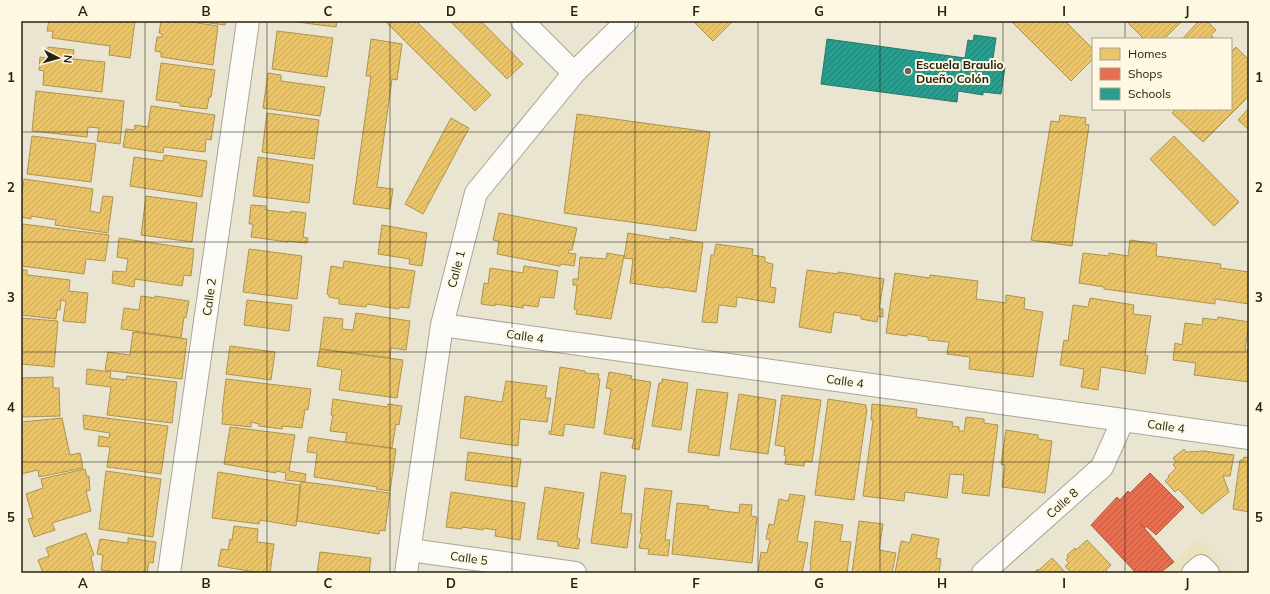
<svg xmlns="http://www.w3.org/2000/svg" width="1270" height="594" font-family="Mulish,sans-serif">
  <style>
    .built { fill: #ebe2c0 }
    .homes { fill: url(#homes-hatch); stroke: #ae9350 }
    .shops { fill: url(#shops-hatch); stroke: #ad583f }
    .schools { fill: url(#schools-hatch); stroke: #29786a }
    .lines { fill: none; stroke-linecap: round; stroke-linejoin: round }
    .minor-casing { stroke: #aaa696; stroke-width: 24 }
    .minor { stroke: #fcfbf8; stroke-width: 22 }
    .grid { fill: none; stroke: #262214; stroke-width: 1; stroke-opacity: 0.55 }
    .poi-dot { fill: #6b6656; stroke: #fef8e2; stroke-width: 1.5 }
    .labels { text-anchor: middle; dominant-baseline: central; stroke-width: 4; stroke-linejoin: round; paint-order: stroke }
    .poi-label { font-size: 12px; font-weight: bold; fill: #262214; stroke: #fef8e2; text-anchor: start }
    .street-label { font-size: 12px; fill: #262214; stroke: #fef8e2 }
    .neatline { fill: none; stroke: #262214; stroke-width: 1.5 }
    .grid-label { font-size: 13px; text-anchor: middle; font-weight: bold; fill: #262214 }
  </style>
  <defs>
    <pattern id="homes-hatch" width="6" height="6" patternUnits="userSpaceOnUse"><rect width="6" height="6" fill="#e9c46a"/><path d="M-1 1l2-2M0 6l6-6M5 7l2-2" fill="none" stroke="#c8a85b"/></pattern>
    <pattern id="shops-hatch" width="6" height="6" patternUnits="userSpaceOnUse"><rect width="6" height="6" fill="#e76f51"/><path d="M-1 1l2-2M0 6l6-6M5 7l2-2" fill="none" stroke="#bb5b42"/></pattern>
    <pattern id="schools-hatch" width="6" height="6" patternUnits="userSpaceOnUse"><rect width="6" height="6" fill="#2a9d8f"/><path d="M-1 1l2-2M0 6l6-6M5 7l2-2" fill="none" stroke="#248074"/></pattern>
  </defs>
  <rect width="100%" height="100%" fill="#eae5d0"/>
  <path class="built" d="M1198,538L1232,573H1162Z"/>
  <path class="homes" d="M49,21H135L130,58L109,55L110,46L52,38L53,31H47Z
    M161,21H185L218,26L213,65L161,57V52L155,51L157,37H162V34L159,33Z
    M194,21H226L225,25Z
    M289,21H337L336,27Z
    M385,21H416L491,95L475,111Z
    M450,21H481L523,64L507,79Z
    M693,21H731L732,22L713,41Z
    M1011,21H1065L1093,49V59L1071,81Z
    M1126,21H1182L1164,39H1144Z
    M1199,21H1207L1216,30L1211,35L1215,39H1182Z
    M277,31L333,38L327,77L272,69Z
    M371,39L402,44L397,80L392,79L377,187L393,189L390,209L353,204L371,76H366Z
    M48,47L74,50L73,59L105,62L102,92L43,85L44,71L39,70L40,57L47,58Z
    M1236,47L1249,60V96L1203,142L1172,113L1176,109H1231V52Z
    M161,63L215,70L211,97H209L207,109L180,106V103L156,100Z
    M268,73L281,75V81L325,87L320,116L263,108Z
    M36,91L124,101L120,144L97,141L99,128L88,127L87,137L32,131Z
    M151,106L215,115L211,140L206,139L205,152L164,147L163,153L123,147L126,129L134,130L135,125L148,127Z
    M1249,108V130L1238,120Z
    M267,113L319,120L314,159L262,152Z
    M577,114L710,132L696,231L564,213Z
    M1060,115L1086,118L1085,124L1089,125L1072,246L1031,240L1051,121L1059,122Z
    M451,118L469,128L423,214L405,204Z
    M32,136L96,144L91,182L27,174Z
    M1174,136L1239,202L1214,226L1150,159Z
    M164,155L207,161L202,197L130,186L134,157L163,161Z
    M258,157L313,165L309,203L253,196Z
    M24,179L93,189L90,211L100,213L103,196L113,197L108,233L55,225L56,220L31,216V219L21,217V199Z
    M146,196L197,203L192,242L141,235Z
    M251,205L266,206V210L291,213V211L306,213L303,237L308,238L307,243L288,241V242L251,237L253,224H249Z
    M499,213L577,228L572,250H569L568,253L576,254L574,266L561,264L560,266H559L497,254L499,241L493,240Z
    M23,224L109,235L105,261L86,259L84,274L21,266V232Z
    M382,225L427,233L422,266L409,264L410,259L378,254Z
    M628,233L670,240V237L703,243L696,292L664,287V288L630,283L633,259L624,258Z
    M119,238L194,249L191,276L184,275L182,286L135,279L134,287L112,283L113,271L126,272L128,259L117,257Z
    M1130,240L1157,244L1156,256L1221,264L1220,268L1249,272V304L1215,299V304L1104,289V287L1079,283L1083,253L1109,256V253L1128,256Z
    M716,244L753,249L752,255L765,257V262L773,264L770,287L776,288L774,303L737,297L736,307L719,305L717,323L702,322L711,255H714Z
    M249,249L302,256L297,299L243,292Z
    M607,253L624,256L611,319L576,314L577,310L574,309L577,285H573V279H578L580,257L606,259Z
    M344,261L415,271L409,308L399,307V309L367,304L366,307L339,304V299L329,297V295L327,294L331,266L343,268Z
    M524,266L558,271L554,298L540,297L538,307L523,305V308L495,304V306L481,304L484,283L488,284L490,268L523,273Z
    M21,270H27V275L70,280L69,291L88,293L85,323L63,321L66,301L61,300L60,310H57L56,319L21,315Z
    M807,270L838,274V272L884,279L879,309H883V317L878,316L877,322L861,319V316L834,312L831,333L799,327Z
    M895,273L930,278V275L978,281L976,299L1006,303V295L1025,298L1024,309L1043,312L1033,377L969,369L970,357L947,354L949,342L928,340V337L907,334V336L886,333Z
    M141,296L155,298V296L189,301L186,318L184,317L181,338L121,329L124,308L139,310Z
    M1090,298L1134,305L1133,314L1151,316L1145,355L1148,356L1145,374L1101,367L1098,390L1081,387L1084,369L1060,365L1064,340L1068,341L1073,305L1088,307Z
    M247,300L292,305L289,331L244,325Z
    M356,313L410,321L406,350L391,348L390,358L320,349L324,317L343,319L342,329L353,330Z
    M1218,317L1249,322L1245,350H1249V382L1194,375L1196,363L1173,360L1175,343L1182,345L1185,323L1202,325L1203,318L1217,320Z
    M21,318L58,321L54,367L21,364Z
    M133,332L187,339L182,379L105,370L108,352L130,355Z
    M230,346L275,352L271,380L226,374Z
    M320,349L403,360L397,398L339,390L342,370L317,366Z
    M560,367L585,371V373L599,374L598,379H600L594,428L565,424L563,436L549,434V431L551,432Z
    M87,369L111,372L110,378L126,380L127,376L177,382L172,423L107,415L111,387L86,384Z
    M609,372L632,376L631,379L651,382L639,450L632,448L634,439L604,434L611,389L606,388Z
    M53,377V388H59L60,416L21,417V378Z
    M226,379L311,389L308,410L305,409L302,428L283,426L282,429L259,426V424L251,422V427L222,424L223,412H222Z
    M662,379L688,383L681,430L652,426L659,383H662Z
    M506,381L547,386L545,398H551L547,422L520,419L518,446L460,438L465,396L502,402Z
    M697,389L728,393L719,456L688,452Z
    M739,394L776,400L768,454L730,449Z
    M782,395L821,400L812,462L805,461L804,466L785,464L786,456L784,455L785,447L775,445Z
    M333,399L387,407L388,404L402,406L399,425L396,424L392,448L345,442L347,433L330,431L333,415H331Z
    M828,399L866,405V409H867L854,500L815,495Z
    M872,404L917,409L916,417L953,422L952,426L959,427V431H964L966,417L984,419V423L998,425L989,496L962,493L964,475L950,474L947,498L905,492L904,501L863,496L873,420H871Z
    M83,415L168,426L161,474L107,467L110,447L98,446L99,436L109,438L110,433L84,429Z
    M62,418L70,455L80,453L83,468L39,477L38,470L21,474V422Z
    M230,427L295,435L289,471L306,474L305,482L285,480L286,473L276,471V473L224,464Z
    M1006,430L1038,435V439L1052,441L1045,493L1002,487L1005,465L1001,464Z
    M309,437L396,449L390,491L376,489L377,487L314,477L317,453L307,452Z
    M1184,449L1186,452L1204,451L1234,455L1230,476H1223L1229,492L1202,514L1178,489L1175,492L1165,481L1169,477L1168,476L1176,468L1173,465L1176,462L1173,458Z
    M468,452L521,459L517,487L465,480Z
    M1244,457L1249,458V512L1233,509L1240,460H1243Z
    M85,469L87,477L89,476L90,490L86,491L91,511L52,523L55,530L34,537L28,519L33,518L26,494L43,488L41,479Z
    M106,471L161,479L153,537L99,529Z
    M218,472L300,485L296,526L260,520L259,524L212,518Z
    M601,472L626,476L621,513L632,514L627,548L591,543Z
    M301,482H305L390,493L385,531L380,530L379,534L297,521Z
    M545,487L584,493L577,538L580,539L578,549L558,546V542L537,539Z
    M645,488L672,491L665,540H670L668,556L648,554L649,549L639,548L642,533H640Z
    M451,492L525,503L520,540L495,536L496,530L483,528V530L462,527V529L446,527Z
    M790,494L805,496L797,541L808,543L802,573H758L761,552L767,553L770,540L766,539L769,524L774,525L779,499L788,501Z
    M677,503L709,506L708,509L739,513L740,504L752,505L751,516L757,517L752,563L672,554Z
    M815,521L843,525L840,541L851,542L847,573H810L811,565H810Z
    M859,521L883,524L879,550L896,553L892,573H852Z
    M234,526L258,529L257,542L274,544L270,573H262L218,566L221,549L228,550L230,539L232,540Z
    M86,533L94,555L91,556L94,573H43L38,560L49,556L46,548Z
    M912,534L939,539L936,558L941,559L939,573H895L901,541L910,543Z
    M128,538L156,542L153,563L149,562L147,573H123L101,570L103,555L97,554L100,539L128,543Z
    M1087,540L1111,565L1106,570L1108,573H1071L1065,566L1069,563L1066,560L1068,557L1067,555L1075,548L1076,550Z
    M320,552L371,558L369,573H317Z
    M1052,558L1066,573H1034L1038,569L1039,570Z"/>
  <path class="shops" d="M1150,473L1184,507L1156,535L1146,526L1145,528L1140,523L1174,562L1160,573H1136L1091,525L1117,497L1120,500L1128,491L1130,493Z"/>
  <path class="schools" d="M974,35L996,38L992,65L1005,67L1001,94L983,92V95L958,91L957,102L821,84L827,39L965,58L968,40L973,41Z"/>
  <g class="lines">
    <g class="minor-casing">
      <path id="minor" d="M522,21L574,73
        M442,325L1123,420L1249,438
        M410,550L575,573
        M169,573L248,21
        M406,573L442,325L476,193L574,73L627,21
        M983,573L1102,467L1123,420
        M1193,573L1201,566L1208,573"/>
    </g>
    <use href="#minor" class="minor"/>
  </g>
  <path class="grid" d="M145,21V573M267,21V573M390,21V573M512,21V573M635,21V573M758,21V573M880,21V573M1003,21V573M1125,21V39M1125,109V573M21,132H1249M21,242H1249M21,352H1249M21,462H1249"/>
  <circle class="poi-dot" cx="908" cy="71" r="4"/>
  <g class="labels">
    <g class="poi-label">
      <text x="916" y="64">Escuela Braulio<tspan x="916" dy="14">Dueño Colón</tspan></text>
    </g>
    <g class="street-label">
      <text transform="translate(456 269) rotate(-75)">Calle 1</text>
      <text transform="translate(209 297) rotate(-82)">Calle 2</text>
      <text transform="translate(525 336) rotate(8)">Calle 4</text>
      <text transform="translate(845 381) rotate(8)">Calle 4</text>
      <text transform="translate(1166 426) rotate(8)">Calle 4</text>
      <text transform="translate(1062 503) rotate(-42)">Calle 8</text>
      <text transform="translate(469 558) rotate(8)">Calle 5</text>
    </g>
  </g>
  <rect width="1270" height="594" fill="none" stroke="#fef8e2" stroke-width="44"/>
  <rect x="1092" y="38" width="140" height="72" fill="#fef8e2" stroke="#a8a290"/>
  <rect x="1100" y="48" width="20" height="12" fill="#e9c46a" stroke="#a8a290"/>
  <text x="1128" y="58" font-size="12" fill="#262214">Homes</text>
  <rect x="1100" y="68" width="20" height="12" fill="#e76f51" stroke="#a8a290"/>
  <text x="1128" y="78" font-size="12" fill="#262214">Shops</text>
  <rect x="1100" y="88" width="20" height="12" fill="#2a9d8f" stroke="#a8a290"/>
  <text x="1128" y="98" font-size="12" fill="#262214">Schools</text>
  <g transform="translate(58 58) rotate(96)" stroke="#fef8e2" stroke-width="3" paint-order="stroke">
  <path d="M0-3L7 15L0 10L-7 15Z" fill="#262214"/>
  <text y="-6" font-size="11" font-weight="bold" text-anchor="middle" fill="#262214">N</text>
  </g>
  <rect x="22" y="22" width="1226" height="550" class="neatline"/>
  <g class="grid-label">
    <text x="83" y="16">A</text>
    <text x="206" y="16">B</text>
    <text x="328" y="16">C</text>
    <text x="451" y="16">D</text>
    <text x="574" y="16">E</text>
    <text x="696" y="16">F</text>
    <text x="819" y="16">G</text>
    <text x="942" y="16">H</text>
    <text x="1064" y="16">I</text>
    <text x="1187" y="16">J</text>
    <text x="11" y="82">1</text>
    <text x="1259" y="82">1</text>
    <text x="11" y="192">2</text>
    <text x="1259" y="192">2</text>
    <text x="11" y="302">3</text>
    <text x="1259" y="302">3</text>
    <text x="11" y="412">4</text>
    <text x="1259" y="412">4</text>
    <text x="11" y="522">5</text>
    <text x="1259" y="522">5</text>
    <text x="83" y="588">A</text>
    <text x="206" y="588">B</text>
    <text x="328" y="588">C</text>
    <text x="451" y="588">D</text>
    <text x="574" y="588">E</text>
    <text x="696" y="588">F</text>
    <text x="819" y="588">G</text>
    <text x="942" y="588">H</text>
    <text x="1064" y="588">I</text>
    <text x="1187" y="588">J</text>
  </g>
</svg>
